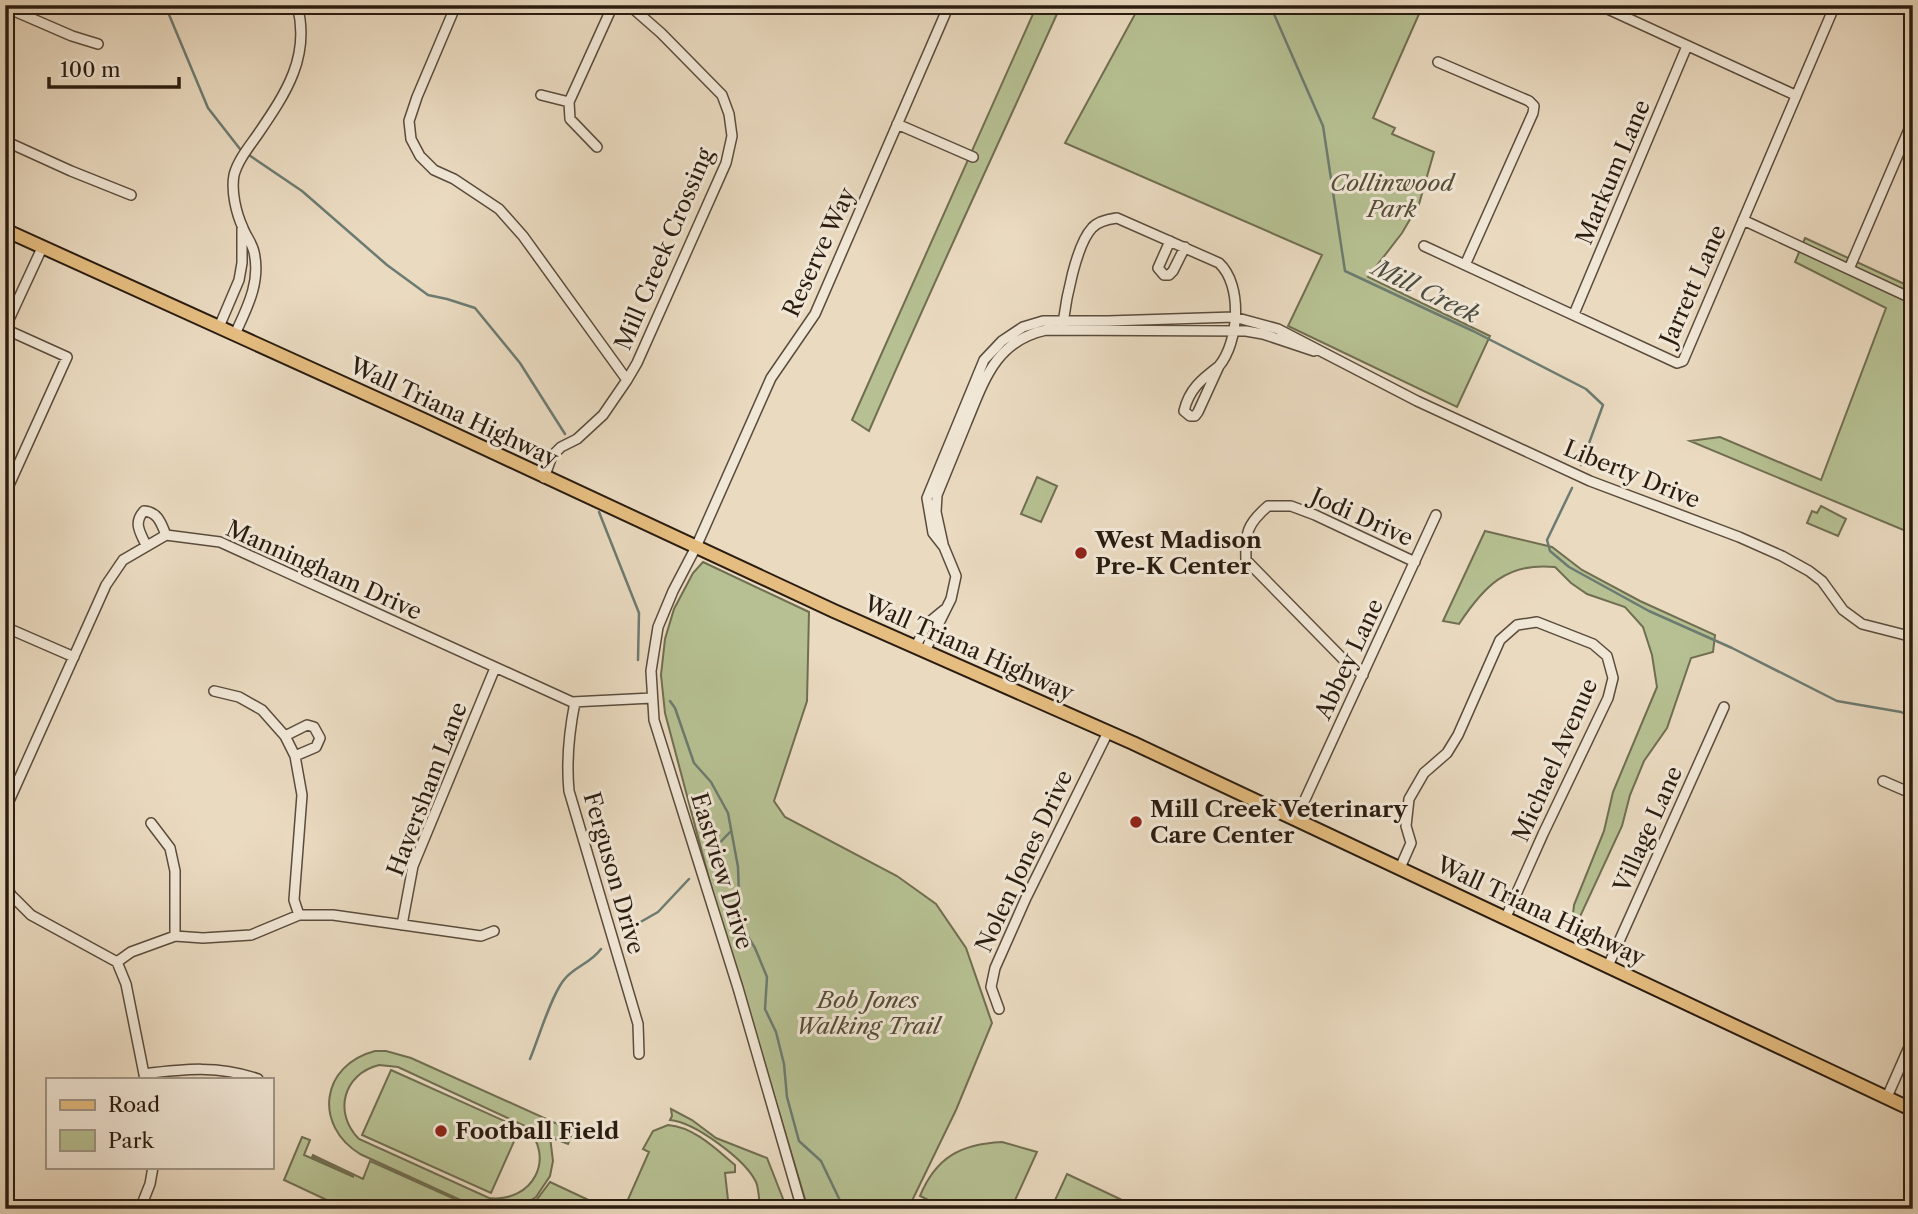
<svg xmlns="http://www.w3.org/2000/svg" width="1918" height="1214" font-family="'Libre Caslon Text',serif">
  <style>
    .green { fill: #b6c092; stroke: #706e51; stroke-width: 2; fill-rule: evenodd }
    .lines { fill: none; stroke-linecap: round; stroke-linejoin: round }
    .stream { stroke: #6c7b71; stroke-width: 2.5 }
    .minor-casing { stroke: #5a4c3c; stroke-width: 12 }
    .major-casing { stroke: #2a1c10; stroke-width: 16 }
    .minor { stroke: #f1e7d6; stroke-width: 9 }
    .major { stroke: #e5bd80; stroke-width: 12 }
    .poi-dot { fill: #8f2418; stroke: #f1e7d6; stroke-width: 2.5 }
    .labels { text-anchor: middle; dominant-baseline: central; stroke-width: 6; stroke-linejoin: round; paint-order: stroke }
    .street-label { font-size: 23px; fill: #2a1c10; stroke: #f1e7d6 }
    .park-label { font-size: 23px; font-style: italic; fill: #544d37; stroke: #f1e7d6 }
    .poi-label { font-size: 23px; font-weight: bold; fill: #2a1c10; stroke: #f1e7d6; text-anchor: start }
    .water-label { font-size: 24px; font-style: italic; fill: #4b4c41; stroke: #f1e7d6 }
  </style>
  <rect width="100%" height="100%" fill="#eadac0"/>
  <filter id="stains"><feTurbulence type="fractalNoise" baseFrequency=".00286" numOctaves="4"/><feColorMatrix values="0 0 0 0 .2 0 0 0 0 .09 0 0 0 0 .02 0 0 0 .5 -.17"/></filter>
  <radialGradient id="worn" r=".72"><stop offset=".6" stop-color="#630" stop-opacity="0"/><stop offset="1" stop-color="#630" stop-opacity=".3"/></radialGradient>
  <path class="green" d="M1037,5H1061C997,147 931,288 869,431L852,420Z
    M1140,5H1423L1373,118L1395,128L1392,134L1434,152L1419,204L1402,233L1368,277L1490,336L1457,407L1288,326L1322,255L1065,143Z
    M1805,238L1913,288V534L1690,441L1720,437L1821,480L1886,308L1795,262Z
    M1037,477L1057,486L1041,522L1021,514Z
    M1821,506L1846,519L1838,536L1807,523L1812,511L1817,513Z
    M1485,531L1552,547L1582,570L1640,601L1715,635L1713,652L1691,658L1667,728L1644,761L1630,795L1622,826L1578,921L1572,923L1574,905L1604,831L1613,792L1657,687L1652,655L1643,627L1625,607L1587,594L1571,583L1555,567C1507,562 1484,586 1459,624L1443,621Z
    M703,562L809,612L807,701L774,801L785,817L897,876L936,904L966,948L992,1023L956,1110L908,1209H808L711,886L665,713L661,675L665,639L674,609L693,573Z
    M375,1051H386L411,1058L573,1131L568,1144L550,1137L553,1161L550,1176L536,1197L517,1209H480L360,1154C313,1125 321,1065 375,1051ZM379,1065L398,1067L525,1126C557,1157 533,1203 489,1198L359,1139C333,1113 343,1074 379,1065Z
    M391,1070L520,1128L491,1193L362,1135Z
    M671,1109L692,1120L716,1138L767,1158L787,1209H760C759,1200 759,1189 756,1182C745,1159 694,1122 670,1120L672,1116Z
    M668,1125C694,1127 716,1149 735,1165V1172L725,1173L729,1209H628L626,1204L649,1152L643,1149L653,1131Z
    M302,1137L310,1140L304,1155L354,1177L312,1157L313,1155L363,1179L370,1161L477,1209H346L284,1180Z
    M1002,1142L1037,1152L1011,1209H947L920,1196C936,1157 961,1144 1002,1142Z
    M1067,1174L1141,1209H1051Z
    M550,1182L595,1203L597,1209H525L535,1202Z"/>
  <g class="lines">
    <path class="stream" d="M165,5L208,108L240,149L302,191L387,265L428,295L447,299L475,308L520,363L565,434
      M1270,5L1323,126L1345,271L1473,331L1586,389L1603,405L1581,465
      M1572,488L1547,540L1550,551L1569,567L1649,611L1732,648L1837,701L1901,712L1913,718
      M599,512L639,613L638,660
      M670,701L675,708L694,763L711,782L728,813L738,867L740,924L755,948L767,977L765,1009L776,1032L784,1064L787,1097L799,1141L821,1161L844,1209
      M710,853L731,831
      M630,928L658,912L689,879
      M530,1059C539,1037 550,999 563,981C574,966 589,965 601,949"/>
    <g class="minor-casing">
      <path id="minor" d="M456,5L417,97L409,121L411,139L420,156L434,170L454,179L499,209L523,236L627,380
        M1599,5L1795,95
        M5,7L72,36L98,44
        M1438,62L1529,101L1534,106L1533,113L1465,265
        M541,95L569,102
        M897,124L973,157
        M5,141L71,171L131,195
        M597,147L570,119L569,102L613,5
        M1743,220L1913,299
        M1170,241L1158,268L1164,275H1169L1173,271L1185,247
        M1424,246L1677,363L1683,361L1835,5
        M1849,269L1913,120
        M1574,314L1687,46
        M1063,323C1066,300 1076,245 1092,228C1098,221 1109,219 1117,218L1219,263C1243,285 1239,342 1219,366
        M219,327L239,280L242,263V228
        M5,328L42,248
        M5,329L67,357L5,494
        M235,334C247,308 261,282 254,252C252,243 246,236 243,228C236,213 231,191 234,175C238,160 249,147 258,134C286,93 311,56 297,5
        M1219,366L1198,412L1195,416H1190L1184,411C1189,389 1202,379 1219,366Z
        M544,478L552,456L561,447L577,439L603,415L627,380L637,363L726,163L732,136L729,114L722,95L661,33L629,5
        M943,544L936,512L937,495C947,471 956,448 966,424C984,381 995,341 1046,330L1246,331L1263,334L1314,351
        M146,545C140,532 133,523 144,511C158,512 161,523 166,535
        M5,627L74,657
        M916,646L927,624L944,610
        M925,651L951,599L956,576L944,547L933,533L927,498L984,360L1002,341L1023,327L1043,321H1108L1234,317L1278,329L1417,401L1590,481L1739,537L1782,556L1809,571L1822,581L1843,610L1862,624L1913,637
        M1363,675L1344,660L1246,560C1245,533 1247,524 1268,506H1291L1315,515L1415,562
        M214,691L239,697L262,710L285,736L295,756L302,795L294,900L299,915
        M575,702C569,732 566,760 569,791L638,1024L639,1054
        M285,736L307,725L314,727L320,738L316,747L295,756
        M1883,781L1913,794
        M5,810L106,585L123,560L166,535L220,542L572,702L652,698
        M1296,819L1436,515
        M151,823L170,848L175,871V936
        M1400,868L1411,843L1406,826L1409,799L1424,773L1447,753L1458,735L1500,640L1517,625L1537,622L1593,644L1607,656L1613,678L1608,698L1543,834L1506,917
        M5,883L11,895L31,915L117,962L126,984L145,1079
        M402,925L413,866L495,668
        M117,962L131,952L175,936L203,938L251,935L299,915H333L481,936L494,931
        M1608,966L1724,707
        M999,1009L991,987L995,968L1026,898L1108,732
        M144,1074C184,1069 219,1065 258,1079
        M1887,1097L1913,1038
        M140,1209L150,1184L153,1167
        M802,1209L738,988L654,720L651,671L658,627L673,591L696,547L771,378L815,314L949,5"/>
    </g>
    <g class="major-casing">
      <path id="major" d="M5,230L424,420L834,611L1133,743L1913,1110"/>
    </g>
    <use href="#minor" class="minor"/>
    <use href="#major" class="major"/>
  </g>
  <g class="poi-dot">
    <circle cx="1081" cy="553" r="7"/>
    <circle cx="1136" cy="822" r="7"/>
    <circle cx="441" cy="1131" r="7"/>
  </g>
  <g class="labels">
    <g class="street-label">
      <text transform="translate(1613 172) rotate(-67)">Markum Lane</text>
      <text transform="translate(664 249) rotate(-67)">Mill Creek Crossing</text>
      <text transform="translate(819 252) rotate(-65)">Reserve Way</text>
      <text transform="translate(1693 285) rotate(-66)">Jarrett Lane</text>
      <text transform="translate(454 412) rotate(25)">Wall Triana Highway</text>
      <text transform="translate(1632 474) rotate(22)">Liberty Drive</text>
      <text transform="translate(1362 517) rotate(24)">Jodi Drive</text>
      <text transform="translate(324 570) rotate(24)">Manningham Drive</text>
      <text transform="translate(969 648) rotate(24)">Wall Triana Highway</text>
      <text transform="translate(1349 659) rotate(-65)">Abbey Lane</text>
      <text transform="translate(1555 760) rotate(-66)">Michael Avenue</text>
      <text transform="translate(427 789) rotate(-69)">Haversham Lane</text>
      <text transform="translate(1648 829) rotate(-66)">Village Lane</text>
      <text transform="translate(1024 861) rotate(-65)">Nolen Jones Drive</text>
      <text transform="translate(722 871) rotate(73)">Eastview Drive</text>
      <text transform="translate(614 873) rotate(74)">Ferguson Drive</text>
      <text transform="translate(1541 911) rotate(25)">Wall Triana Highway</text>
    </g>
    <g class="park-label">
      <text x="1392" y="183">Collinwood<tspan x="1392" dy="26">Park</tspan></text>
      <text x="868" y="1000">Bob Jones<tspan x="868" dy="26">Walking Trail</tspan></text>
    </g>
    <g class="poi-label">
      <text x="1095" y="540">West Madison<tspan x="1095" dy="26">Pre-K Center</tspan></text>
      <text x="1150" y="809">Mill Creek Veterinary<tspan x="1150" dy="26">Care Center</tspan></text>
      <text x="455" y="1131">Football Field</text>
    </g>
    <g class="water-label">
      <text transform="translate(1426 291) rotate(26)">Mill Creek</text>
    </g>
  </g>
  <rect width="1918" height="1214" fill="none" stroke="#eadac0" stroke-width="28"/>
  <rect x="7" y="7" width="1904" height="1200" fill="none" stroke="#2a1c10" stroke-width="3.5"/>
  <rect x="14" y="14" width="1890" height="1186" fill="none" stroke="#2a1c10" stroke-width="2"/>
  <rect x="46" y="1078" width="228" height="91" fill="#f1e7d6" stroke="#a19687" stroke-width="2"/>
  <rect x="60" y="1100" width="35" height="10" fill="#e5bd80" stroke="#a19687" stroke-width="2"/>
  <text x="108" y="1112" font-size="21" fill="#2a1c10">Road</text>
  <rect x="60" y="1130" width="35" height="21" fill="#b6c092" stroke="#a19687" stroke-width="2"/>
  <text x="108" y="1148" font-size="21" fill="#2a1c10">Park</text>
  <path d="M49 77v10h130v-10" fill="none" stroke="#2a1c10" stroke-width="3.5"/>
  <text x="60" y="77" font-size="21" fill="#2a1c10" stroke="#f1e7d6" stroke-width="5" paint-order="stroke">100 m</text>
  <rect width="100%" height="100%" filter="url(#stains)"/>
  <rect width="100%" height="100%" fill="url(#worn)"/>
</svg>
